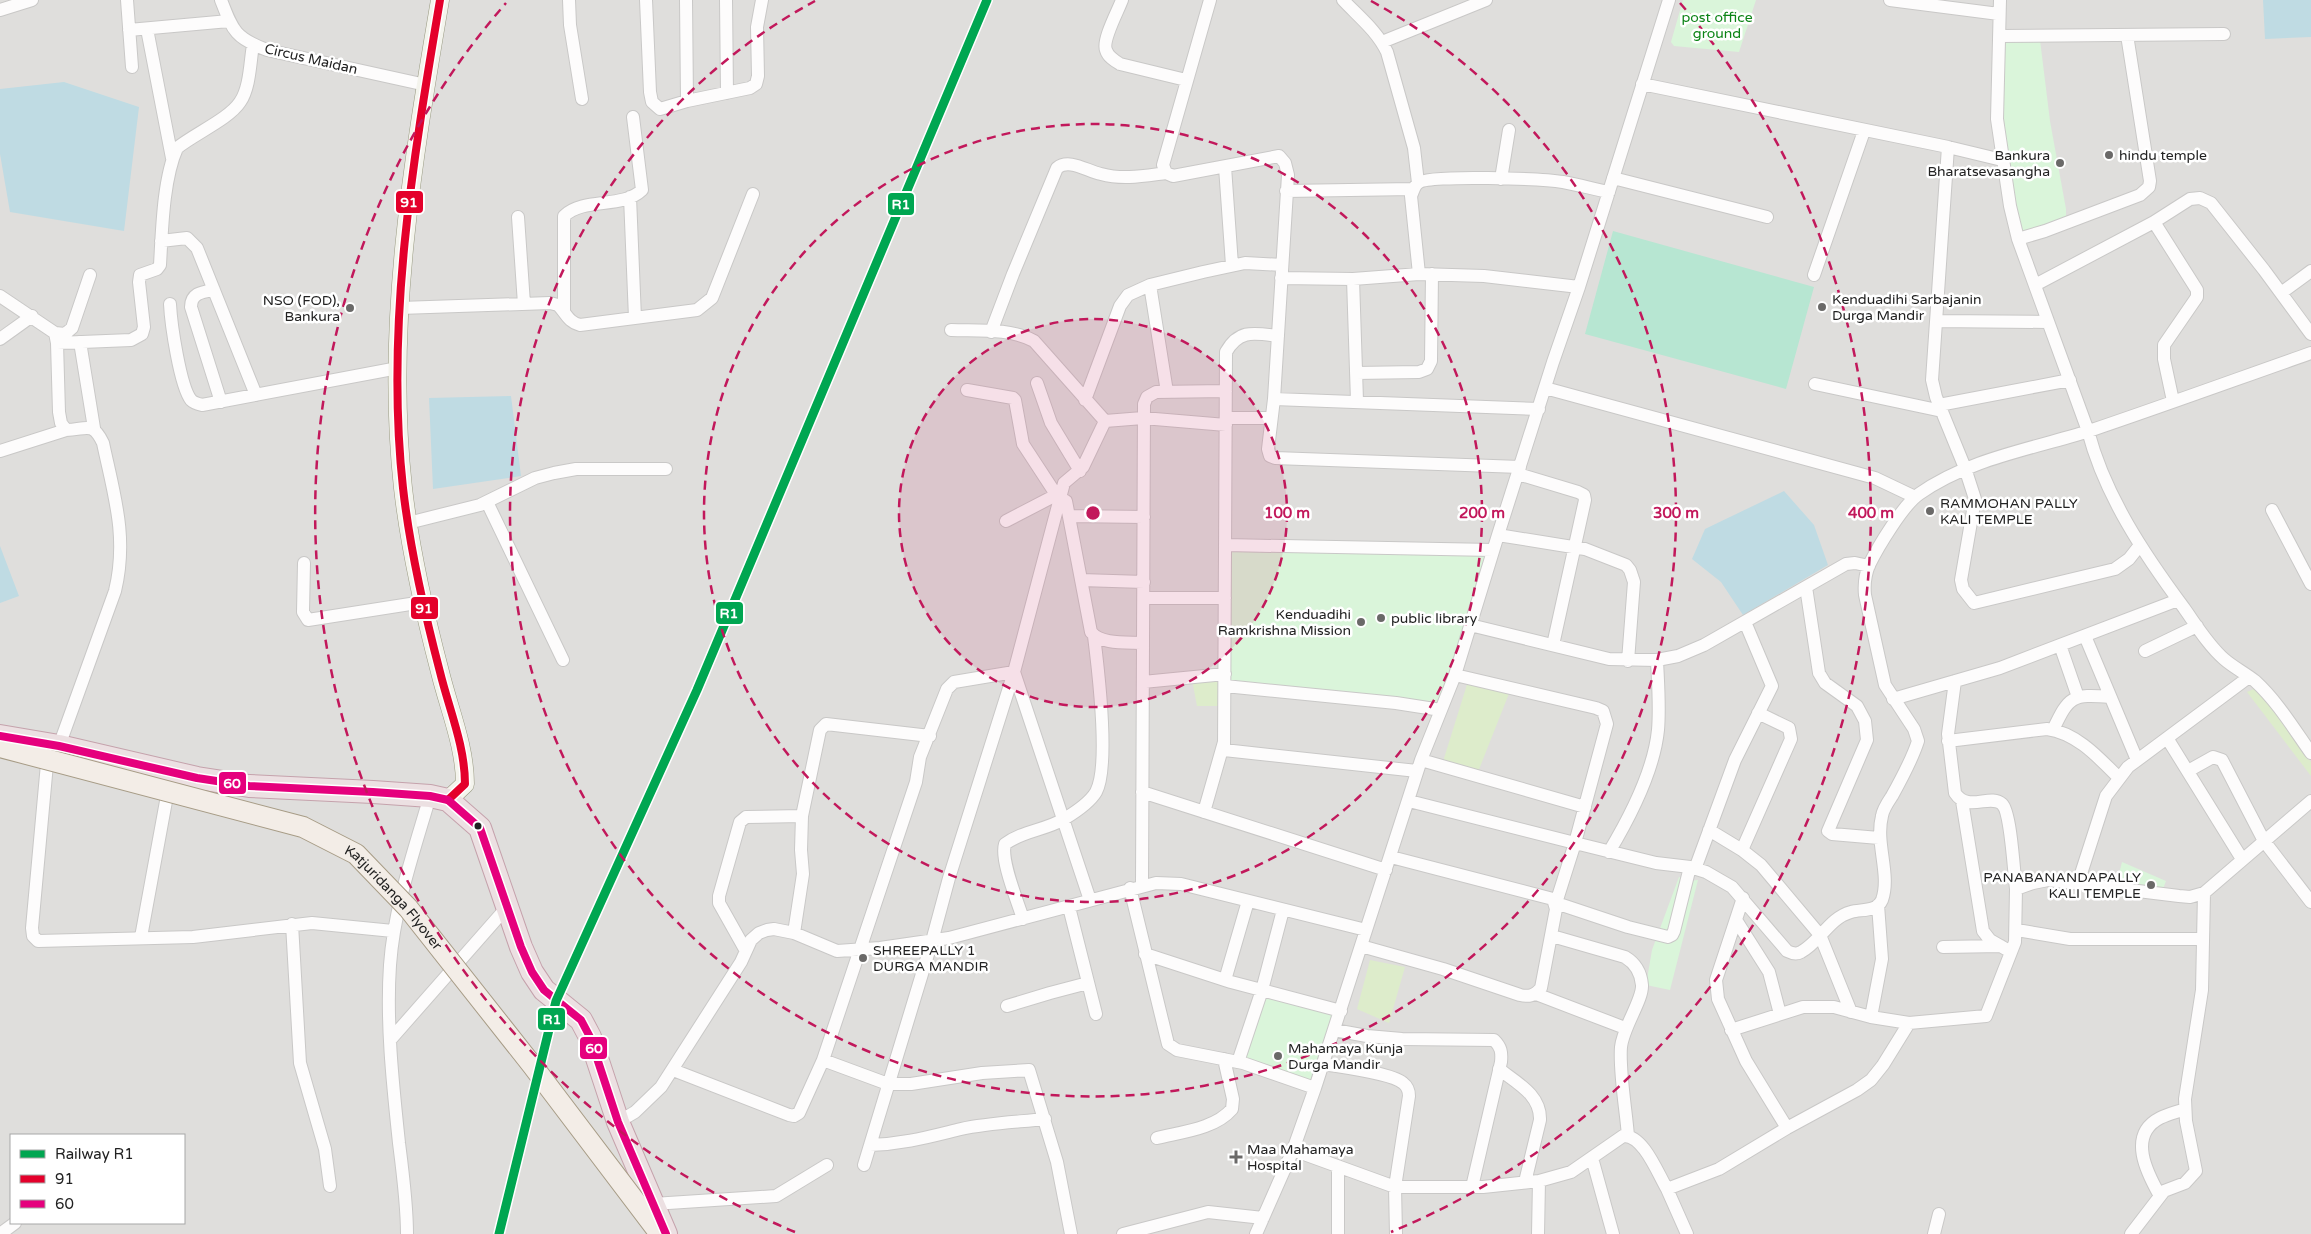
<svg xmlns="http://www.w3.org/2000/svg" width="2311" height="1234" font-family="'Varela Round',sans-serif">
  <style>
    .residential { fill: #dfdedc; fill-rule: evenodd }
    .grass { fill: #ddeccb }
    .park { fill: #daf5da }
    .pitch { fill: #b7e6d2 }
    .water { fill: #bfdbe3 }
    .lines { fill: none; stroke-linecap: round; stroke-linejoin: round }
    .street-casing { stroke: #c9c8c7; stroke-width: 14 }
    .secondary-casing { stroke: #999a82; stroke-width: 19 }
    .highway-casing { stroke: #c5a2ac; stroke-width: 24 }
    .street { stroke: #fdfcfc; stroke-width: 12 }
    .secondary { stroke: #f4f4ed; stroke-width: 18 }
    .highway { stroke: #ece0e2; stroke-width: 22 }
    .primary-bridge-casing { stroke: #a79c86; stroke-width: 22; stroke-linecap: butt }
    .primary-bridge { stroke: #f3ede7; stroke-width: 20 }
    .bus-1-casing { stroke: #fff; stroke-width: 11 }
    .bus-2-casing { stroke: #fff; stroke-width: 11 }
    .bus-1 { stroke: #e4002b; stroke-width: 8 }
    .bus-2 { stroke: #e5007d; stroke-width: 8 }
    .rail-1-casing { stroke: #fff; stroke-width: 12 }
    .rail-1 { stroke: #00a651; stroke-width: 9 }
    .ring { fill: none; stroke: #c2185b; stroke-width: 2.5; stroke-dasharray: 9 6 }
    .poi-dot { fill: #6a6968; stroke: #fff; stroke-width: 2 }
    .bus-dot { fill: #222; stroke: #fff; stroke-width: 2 }
    .labels { text-anchor: middle; dominant-baseline: central; stroke-width: 5; stroke-linejoin: round; paint-order: stroke }
    .park-label { font-size: 14px; fill: #0c8416; stroke: #fff }
    .street-label { font-size: 14px; fill: #222; stroke: #fff }
    .poi-label { font-size: 14px; fill: #222; stroke: #fff; text-anchor: start }
    .centre { fill: #c2185b; stroke: #fff; stroke-width: 2.5 }
    .ring-label { font-size: 15px; text-anchor: middle; font-weight: bold; fill: #c2185b; stroke: #fff; stroke-width: 5; stroke-linejoin: round; paint-order: stroke }
    .line-badge { stroke: #fff; stroke-width: 2 }
    .badge-label { font-size: 14px; text-anchor: middle; font-weight: bold; fill: #fff }
  </style>
  <rect width="100%" height="100%" fill="#f0eeeb"/>
  <path class="residential" d="M0,0H2311V1234H0ZM11,1135H184V1223H11Z"/>
  <path class="grass" d="M1223,676L1222,706H1197L1192,680Z
    M1469,678L1510,691L1476,777L1441,768Z
    M2256,688L2311,762V776L2247,692Z
    M1370,960L1405,967L1389,1023L1357,1009Z"/>
  <path class="park" d="M1683,0H1756L1739,52L1674,46L1671,42Z
    M2003,39L2040,40L2050,121L2066,209V216L2045,231L2021,233L2007,161L2002,89Z
    M1230,549L1352,554L1499,553L1447,708L1229,681Z
    M2122,862L2166,881L2161,894L2116,886Z
    M1679,877L1688,881L1698,880L1670,990L1646,985L1652,950Z
    M1264,993L1344,1012L1312,1085L1241,1061Z"/>
  <path class="pitch" d="M1613,231L1814,287L1786,389L1585,334Z"/>
  <path class="water" d="M2263,0H2311V37L2265,39Z
    M64,82L139,107L124,231L10,212L0,154V89Z
    M511,396L521,476L433,489L429,398Z
    M1784,491L1814,525L1828,565L1743,615L1721,582L1692,559L1705,529Z
    M0,546L19,596L0,603Z"/>
  <g class="lines">
    <g class="street-casing">
      <path id="street" d="M127,0L132,67
        M221,0C233,31 235,38 267,50L426,85
        M569,0L570,25L582,99
        M646,0L650,92L652,102L660,109L687,101L750,88L756,84L758,76L757,27L762,0
        M686,0L687,101
        M726,0L727,93
        M1122,0C1118,11 1102,40 1106,50C1108,57 1115,61 1120,64L1186,80
        M1210,0L1163,165L1166,173L1173,176L1279,156L1285,163L1288,175L1274,399L1539,409
        M1343,0C1359,17 1377,31 1387,52L1414,148L1418,183
        M1890,0L1999,14
        M2000,0L1997,119L2010,206L2018,239L2088,431C2105,496 2144,554 2184,608C2196,625 2208,645 2224,659C2233,667 2245,673 2255,681C2277,701 2294,729 2311,753
        M0,10L32,0
        M147,29L172,158
        M129,30L229,21
        M1999,36L2224,34
        M1382,42L1486,0
        M1642,84L1948,147L2002,160
        M1948,147L1932,380L1936,397L1965,468L1975,499L1961,580L1963,589L1974,603L2115,569L2129,559L2140,545
        M1225,167L1232,265
        M1613,178L1767,217
        M1501,179L1509,130
        M1286,191L1413,189
        M630,197L635,318
        M518,217L524,304
        M2154,222L2197,290V297L2164,345V359L2173,401
        M2018,239L2045,231L2140,195L2149,187L2150,181L2127,35
        M161,241L187,238L197,248L256,395
        M1814,275L1864,131
        M1281,278L1353,279L1419,274
        M1353,279L1357,401
        M1150,285L1167,392
        M2035,285L2154,222L2190,199L2200,198L2211,203L2264,270L2311,334
        M1579,287L1484,276L1419,274L1411,196C1413,192 1414,186 1418,183C1429,174 1545,179 1563,182C1579,185 1594,189 1609,192
        M214,290C202,292 191,293 191,307L221,402
        M2281,293L2311,271
        M0,296L55,333L57,343L59,412L61,423L66,430C86,430 92,420 103,443C114,495 128,537 115,591L59,746
        M170,304C171,324 180,386 191,400C194,403 198,404 202,405L398,368
        M400,308L550,303L558,305C566,313 568,322 580,325L697,310L712,298L753,194
        M564,310V216C584,197 622,209 642,190L633,117
        M1936,321L2048,322
        M951,330C978,331 1010,328 1034,341L1105,421
        M991,332L1013,274L1057,168C1069,158 1087,171 1101,174C1123,180 1143,176 1166,173
        M55,333L65,334L72,328L90,275
        M1278,336C1254,333 1239,329 1226,352L1224,750L1417,771
        M0,339L32,316
        M80,342L94,428
        M57,343L131,340L142,334L144,327L139,282L140,275L157,269L160,265C162,231 163,179 177,148C194,134 229,119 240,102C250,88 250,62 253,45
        M1356,373L1419,372L1427,369L1431,361L1432,274
        M1037,383L1051,423L1080,471
        M1815,384L1942,411
        M1545,388L1875,478L1915,497
        M967,390L1013,398L1015,400L1023,444L1059,499
        M1274,399L1268,449L1270,456L1275,458L1520,467
        M1085,400L1120,306L1128,295L1150,285L1203,272L1245,263L1282,265
        M1939,405L2070,380
        M1226,418H1270
        M0,451L66,430
        M1518,474L1578,492L1584,495L1585,500L1553,645
        M1060,498L1064,483L1083,467L1105,421L1143,418L1226,425
        M487,502L563,660
        M2272,510L2311,584
        M1069,516L1144,517
        M1006,521L1056,495
        M408,523L480,505L535,478L554,473L576,469H666
        M1498,535L1585,549L1626,565L1630,570L1634,582L1628,661
        M1225,545L1493,550
        M304,563L303,612L308,620L423,602
        M1081,580L1144,582
        M1806,587L1819,673L1825,683L1857,706L1865,721L1867,740L1828,831L1832,834L1879,838
        M1144,598H1225
        M1470,625L1609,659L1657,660L1678,656L1704,645L1846,564L1855,563L1869,566
        M2085,636L2137,760
        M2060,645L2078,697
        M2145,651L2197,626
        M1955,681L1948,734L1955,793C1968,813 1990,793 2002,804C2011,812 2014,874 2016,889L2033,883L2048,880L2179,896L2190,897L2204,893L2311,801
        M1143,682L1225,674
        M1225,686L1396,703L1441,710
        M1893,699L2000,668L2178,600
        M2053,730C2069,696 2072,694 2110,697
        M2167,738L2242,859
        M1948,741L2047,729C2077,733 2099,758 2119,778
        M48,753L32,928L33,936L38,941L193,937L312,923L393,931
        M1421,760L1585,807
        M2188,771L2213,757L2222,760L2264,841L2311,902
        M1142,792L1386,870
        M1409,801L1575,843L1607,724L1603,711L1596,708L1455,675
        M1962,801L1983,931L1990,940L2011,952
        M1204,812L1224,742
        M1709,830L1742,850L1761,865L1820,935L1851,1012
        M1742,850L1791,739L1789,728L1758,713
        M1609,852C1630,817 1654,770 1658,730C1660,707 1658,683 1657,660
        M1690,867L1674,931L1672,935L1668,937L1628,927L1556,903L1575,843L1656,863L1690,867L1706,872L1732,887L1787,951C1791,953 1796,955 1801,952C1820,942 1829,918 1851,912C1861,909 1877,912 1882,900C1891,875 1875,843 1882,816C1883,809 1888,802 1892,796C1902,778 1912,760 1918,741L1914,729L1885,685L1865,595C1864,585 1865,575 1869,565C1878,547 1903,505 1919,494C1968,459 2032,449 2089,431C2163,406 2237,379 2311,353
        M1695,869L1735,760L1772,686L1745,622
        M2078,883L2106,796L2128,767L2249,677
        M1142,885L1144,404L1147,397L1156,392L1226,391
        M1130,888L1168,1044L1177,1050L1243,1063L1315,1088
        M1743,898L1716,980L1718,999L1746,1061L1787,1128
        M1878,905L1882,959L1871,1017L1909,1023
        M1069,907L1096,1014
        M1023,919C1018,902 1000,860 1005,844C1022,831 1046,830 1064,819C1074,813 1090,802 1096,792C1110,766 1098,668 1094,636
        M1736,920L1769,972L1780,1014
        M292,924L300,1063L325,1149L330,1186
        M2017,930L2070,939H2202
        M794,933L803,874L801,850L802,816L820,730L826,724L930,736
        M1552,936L1625,957C1635,963 1641,973 1642,985C1643,1000 1623,1027 1621,1047C1619,1071 1626,1110 1628,1136
        M141,937L169,785
        M1361,946L1443,969L1520,995C1529,997 1534,996 1541,988L1556,909L1553,899L1391,857
        M1943,947L2001,946
        M746,951L719,903V896L740,822L746,817L802,816
        M1145,954L1231,982L1341,1011
        M1225,980L1248,901
        M1536,994L1625,1028
        M1007,1006L1050,993L1088,983
        M1334,1030L1367,1036L1402,1039L1494,1040C1501,1047 1502,1052 1501,1062L1472,1187
        M1731,1030L1803,1007H1834L1871,1017
        M391,1039L508,906
        M823,1060L888,1084H911L982,1073L1029,1070L1057,1162L1071,1234
        M1238,1062L1262,990L1283,910
        M1323,1064C1340,1067 1391,1073 1403,1083C1407,1086 1409,1091 1409,1096L1395,1187H1483L1539,1181L1571,1172L1623,1136C1643,1134 1658,1174 1667,1189L1719,1169L1787,1128L1857,1090L1871,1080L1883,1065L1909,1023L1986,1016L2015,942L2016,889
        M1499,1069C1517,1083 1541,1095 1540,1120L1525,1182
        M673,1070L789,1115L794,1116L799,1113L823,1060L916,782L920,757L947,689L954,682L1014,672L1090,900
        M618,1122L635,1112L661,1087L741,962L751,940L759,933L767,930L774,929L794,933L837,951L880,948L949,938L1156,883L1181,884L1366,930
        M1157,1138C1181,1132 1215,1129 1232,1109L1233,1099L1224,1059
        M870,1145C904,1144 928,1137 961,1129C988,1123 1018,1122 1045,1119
        M1293,1150L1395,1187L1396,1234
        M1592,1158L1613,1234
        M864,1165L932,941L949,878L1014,672L1060,498L1066,501L1091,632C1101,645 1128,642 1143,643
        M1667,1189L1687,1234
        M2160,1196C2147,1173 2127,1135 2160,1118C2168,1114 2177,1112 2185,1109
        M653,1204L776,1196L827,1165
        M0,1234L15,1223
        M407,1234C407,1204 403,1174 399,1143C393,1086 386,1023 390,965C394,908 414,851 430,796
        M1123,1234L1208,1212L1263,1218
        M1256,1234L1293,1150L1315,1088L1421,760L1455,675L1498,535L1553,362L1579,287L1669,0
        M1338,1234V1166
        M1538,1234L1539,1181
        M1934,1234L1939,1214
        M2131,1234L2164,1191L2185,1183L2196,1171L2186,1121L2185,1099L2202,990L2204,893"/>
    </g>
    <g class="secondary-casing">
      <path id="secondary" d="M440,0C413,160 385,325 403,488C410,550 424,611 440,672C449,709 465,746 465,784L448,800"/>
    </g>
    <g class="highway-casing">
      <path id="highway" d="M0,736L59,746L197,778L249,786L373,792L430,796L448,800L480,828L521,947L532,972L544,990L581,1020L590,1037L618,1122L666,1234"/>
    </g>
    <use href="#street" class="street"/>
    <use href="#secondary" class="secondary"/>
    <use href="#highway" class="highway"/>
    <g class="primary-bridge-casing">
      <g id="primary-bridge">
        <path id="s1" d="M0,747L303,827L356,854L408,908L532,1065L660,1234"/>
      </g>
    </g>
    <use href="#primary-bridge" class="primary-bridge"/>
    <g class="bus-1-casing">
      <path id="bus-1" d="M440,0C413,160 385,325 403,488C410,550 424,611 440,672C449,709 465,746 465,784L448,800"/>
    </g>
    <g class="bus-2-casing">
      <path id="bus-2" d="M0,736L59,746L197,778L249,786L373,792L430,796L448,800L480,828L521,947L532,972L544,990L581,1020L590,1037L618,1122L666,1234"/>
    </g>
    <use href="#bus-1" class="bus-1"/>
    <use href="#bus-2" class="bus-2"/>
    <g class="rail-1-casing">
      <path id="rail-1" d="M499,1234L556,1001L697,690L987,0"/>
    </g>
    <use href="#rail-1" class="rail-1"/>
  </g>
  <circle cx="1093" cy="513" r="194" fill="#c2185b" fill-opacity=".12"/>
  <g class="ring">
    <circle cx="1093" cy="513" r="194"/>
    <circle cx="1093" cy="513" r="389"/>
    <path d="M1371 1A583 583 0 1 1 815 1"/>
    <path d="M795 1232A778 778 0 0 1 506 3M1680 3A778 778 0 0 1 1391 1232"/>
  </g>
  <g class="poi-dot">
    <circle cx="2109" cy="155" r="5"/>
    <circle cx="2060" cy="163" r="5"/>
    <circle cx="1822" cy="307" r="5"/>
    <circle cx="350" cy="308" r="5"/>
    <circle cx="1930" cy="511" r="5"/>
    <circle cx="1381" cy="618" r="5"/>
    <circle cx="1361" cy="622" r="5"/>
    <circle cx="2151" cy="885" r="5"/>
    <circle cx="863" cy="958" r="5"/>
    <circle cx="1278" cy="1056" r="5"/>
    <path d="M1233.5 1149.5h5v5h5v5h-5v5h-5v-5h-5v-5h5z"/>
  </g>
  <circle class="bus-dot" cx="478" cy="826" r="4.5"/>
  <g class="labels">
    <g class="park-label">
      <text x="1717" y="17">post office<tspan x="1717" dy="16">ground</tspan></text>
    </g>
    <g class="street-label">
      <text transform="translate(311 59) rotate(13)">Circus Maidan</text>
      <text stroke="none"><textPath href="#s1" startOffset="430">Katjuridanga Flyover</textPath></text>
    </g>
    <g class="poi-label">
      <text x="2050" y="155" text-anchor="end">Bankura<tspan x="2050" dy="16">Bharatsevasangha</tspan></text>
      <text x="2119" y="155">hindu temple</text>
      <text x="1832" y="299">Kenduadihi Sarbajanin<tspan x="1832" dy="16">Durga Mandir</tspan></text>
      <text x="340" y="300" text-anchor="end">NSO (FOD),<tspan x="340" dy="16">Bankura</tspan></text>
      <text x="1940" y="503">RAMMOHAN PALLY<tspan x="1940" dy="16">KALI TEMPLE</tspan></text>
      <text x="1351" y="614" text-anchor="end">Kenduadihi<tspan x="1351" dy="16">Ramkrishna Mission</tspan></text>
      <text x="1391" y="618">public library</text>
      <text x="2141" y="877" text-anchor="end">PANABANANDAPALLY<tspan x="2141" dy="16">KALI TEMPLE</tspan></text>
      <text x="873" y="950">SHREEPALLY 1<tspan x="873" dy="16">DURGA MANDIR</tspan></text>
      <text x="1288" y="1048">Mahamaya Kunja<tspan x="1288" dy="16">Durga Mandir</tspan></text>
      <text x="1247" y="1149">Maa Mahamaya<tspan x="1247" dy="16">Hospital</tspan></text>
    </g>
  </g>
  <circle cx="1093" cy="513" r="8" class="centre"/>
  <g class="ring-label">
    <text x="1287" y="518">100 m</text>
    <text x="1482" y="518">200 m</text>
    <text x="1676" y="518">300 m</text>
    <text x="1871" y="518">400 m</text>
  </g>
  <g class="line-badge">
    <rect x="395" y="190" width="29" height="24" rx="5" fill="#e4002b"/>
    <rect x="887" y="192" width="28" height="24" rx="5" fill="#00a651"/>
    <rect x="410" y="596" width="29" height="24" rx="5" fill="#e4002b"/>
    <rect x="715" y="601" width="29" height="24" rx="5" fill="#00a651"/>
    <rect x="218" y="771" width="29" height="24" rx="5" fill="#e5007d"/>
    <rect x="537" y="1007" width="29" height="24" rx="5" fill="#00a651"/>
    <rect x="579" y="1036" width="29" height="24" rx="5" fill="#e5007d"/>
  </g>
  <g class="badge-label">
    <text x="409" y="207">91</text>
    <text x="901" y="209">R1</text>
    <text x="424" y="613">91</text>
    <text x="729" y="618">R1</text>
    <text x="232" y="788">60</text>
    <text x="552" y="1024">R1</text>
    <text x="594" y="1053">60</text>
  </g>
  <rect x="10" y="1134" width="175" height="90" fill="#ffffff" stroke="#a7a7a7"/>
  <rect x="20" y="1150" width="25" height="8" fill="#00a651" stroke="#a7a7a7"/>
  <text x="55" y="1159" font-size="15" fill="#222222">Railway R1</text>
  <rect x="20" y="1175" width="25" height="8" fill="#e4002b" stroke="#a7a7a7"/>
  <text x="55" y="1184" font-size="15" fill="#222222">91</text>
  <rect x="20" y="1200" width="25" height="8" fill="#e5007d" stroke="#a7a7a7"/>
  <text x="55" y="1209" font-size="15" fill="#222222">60</text>
</svg>
